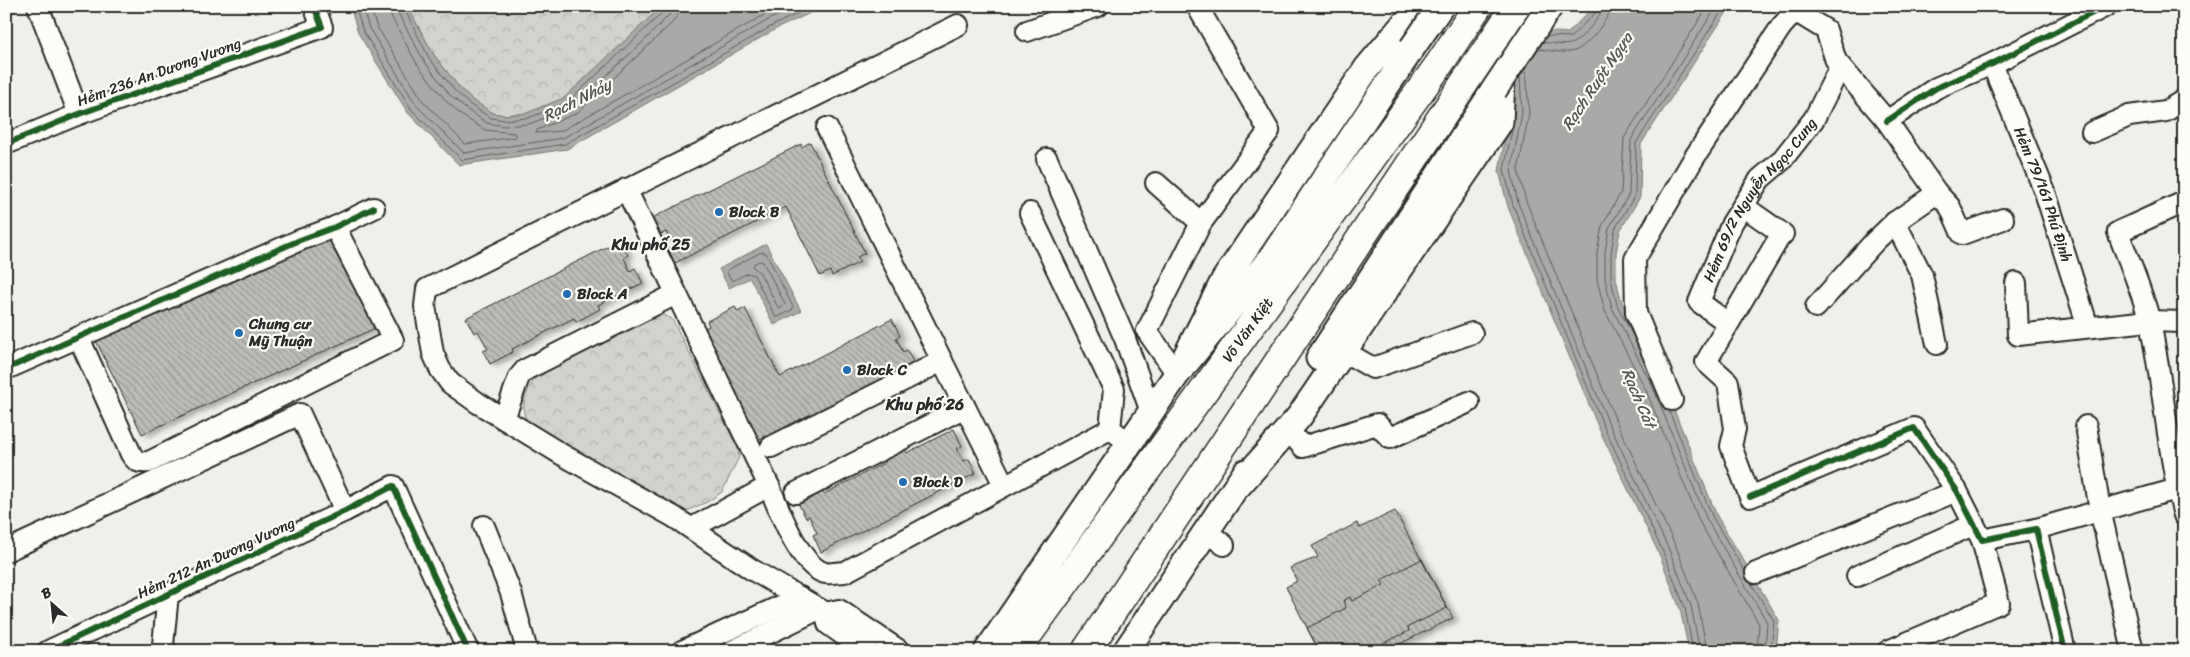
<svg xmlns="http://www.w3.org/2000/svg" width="2190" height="657" font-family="Sriracha,sans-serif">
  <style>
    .park { fill: url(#park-crowns); stroke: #7f7e7d }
    .water { fill: #aaa9a7; stroke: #777775 }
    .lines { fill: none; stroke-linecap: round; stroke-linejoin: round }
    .shore { stroke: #5e5d5d; stroke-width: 1 }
    .building { fill: url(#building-back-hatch); stroke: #2b2b2b; filter: url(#shadow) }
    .minor-casing { stroke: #2b2b2b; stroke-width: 24 }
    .major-casing { stroke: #2b2b2b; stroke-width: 29 }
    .highway-casing { stroke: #2b2b2b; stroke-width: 31 }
    .minor { stroke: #fdfcf7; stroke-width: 20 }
    .major { stroke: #fdfcf7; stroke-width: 25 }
    .highway { stroke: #fdfcf7; stroke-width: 28 }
    .major-bridge-casing { stroke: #2b2b2b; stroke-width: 29; stroke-linecap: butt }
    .highway-bridge-casing { stroke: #2b2b2b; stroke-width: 31; stroke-linecap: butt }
    .major-bridge { stroke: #fdfcf7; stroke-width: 25 }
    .highway-bridge { stroke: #fdfcf7; stroke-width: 28 }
    .cycleway-casing { stroke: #fdfcf7; stroke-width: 9 }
    .cycleway { stroke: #1b5e20; stroke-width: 6 }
    .poi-dot { fill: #1f6fb2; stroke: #fdfcf7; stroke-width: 2 }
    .labels { text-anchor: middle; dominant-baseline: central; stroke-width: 4.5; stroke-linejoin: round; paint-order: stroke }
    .street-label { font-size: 15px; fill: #2b2b2b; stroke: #fdfcf7 }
    .poi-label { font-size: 15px; font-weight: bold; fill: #2b2b2b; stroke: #fdfcf7; text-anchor: start }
    .water-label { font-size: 16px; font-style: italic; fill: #575756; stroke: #fdfcf7 }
    .neighbourhood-label { font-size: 16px; font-weight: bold; fill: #2b2b2b; stroke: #fdfcf7 }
  </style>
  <defs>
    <pattern id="park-crowns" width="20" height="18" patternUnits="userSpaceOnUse" patternTransform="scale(1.25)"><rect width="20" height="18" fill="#d3d2cf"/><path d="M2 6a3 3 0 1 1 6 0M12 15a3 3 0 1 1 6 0" fill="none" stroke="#b5b4b2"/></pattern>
    <pattern id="building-back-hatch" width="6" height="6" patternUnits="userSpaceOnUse" patternTransform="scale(1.25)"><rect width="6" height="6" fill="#bdbcb8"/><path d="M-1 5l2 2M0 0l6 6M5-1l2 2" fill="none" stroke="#9a9996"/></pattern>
    <filter id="shadow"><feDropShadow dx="5.5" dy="3" stdDeviation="2.5" flood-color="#0004"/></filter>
  </defs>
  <rect width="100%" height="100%" fill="#f0efeb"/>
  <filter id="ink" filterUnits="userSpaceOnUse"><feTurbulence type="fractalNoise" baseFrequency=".02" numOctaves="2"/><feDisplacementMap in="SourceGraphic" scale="10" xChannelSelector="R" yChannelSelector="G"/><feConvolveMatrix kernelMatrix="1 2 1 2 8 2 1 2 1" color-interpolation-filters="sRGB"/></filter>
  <g filter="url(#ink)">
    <path class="park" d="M407,6H662L564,98L527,113L504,115L493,113L472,100L459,87L434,55Z
      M663,315L672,319L738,448L739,457L722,492L707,502L684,512L670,509L528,423C518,408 527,390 536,377L654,316Z"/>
    <path class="water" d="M350,6H407L434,55L459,87L472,100L493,113L504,115L527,113L564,98L662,6H825L776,29L567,149L459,165L408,113L358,33Z
      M1474,6H1510C1525,35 1540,30 1568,33L1594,6H1731L1641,144L1640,197L1620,231L1616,253V279L1622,303L1662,380L1717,516L1779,620L1776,651H1689L1680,609L1660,556L1599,429L1508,207L1499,171L1510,111L1508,72Z
      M766,244L801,311L774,325L750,278L729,288L719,269Z"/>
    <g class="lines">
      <path class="shore" d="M355,6L363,31L412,110L462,160L565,144L774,25L813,6
        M362,6L369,28L417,106L464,153L563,138L770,19L798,6
        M370,6L376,25L423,101L465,144L516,137L514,133L485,130L461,115L446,101L417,64L391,16L389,6
        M397,6L398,13L424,61L450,95L466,109L487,123L504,126L529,124L571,108L643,42L669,15L671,6
        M403,6L429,58L455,91L469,104L491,118L504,120L528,118L567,103L663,12L665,6
        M679,6L678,14L673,22L577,113L537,130L536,133L561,131L780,6
        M1708,6L1624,138L1621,192L1602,226L1597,252V280L1605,311L1645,388L1700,523L1759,624L1757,651
        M1717,6L1631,140L1629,194L1609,228L1605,252V279L1612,308L1652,385L1707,520L1767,622L1765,651
        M1547,36L1571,37L1596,12L1597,6
        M1543,42C1551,43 1562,46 1570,44C1579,43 1603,15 1603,6
        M1538,49C1549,50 1563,54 1574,51C1586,48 1610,19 1611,6
        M1526,67L1529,114L1518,170L1526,201L1616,421L1677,549L1698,604L1707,651
        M1520,76L1522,113L1511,170L1518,203L1609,424L1670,552L1691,606L1700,651
        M1513,125L1504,170L1513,205L1604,427L1664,554L1685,608L1693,651
        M762,252L766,253L793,307L792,310L778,317L775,316L754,275L748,273L732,281L727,273L728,270Z
        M760,261L763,262L785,304L781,308L778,307L760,273L753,267L754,264Z
        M1633,336L1617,305L1611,279V253L1615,229L1635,195L1636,143L1725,6
        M1669,411L1713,518L1745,572
        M1751,583L1774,621L1771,651"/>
    </g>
    <path class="building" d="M810,142L865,253L857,257L860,262L832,276L830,271L820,276L786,207L675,263L668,248L673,246L666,232L661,234L652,218L801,144L802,147Z
      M333,230L382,325L142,434L96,341Z
      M620,240L628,255L624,258L630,271L635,268L643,283L598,305L600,309L576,322L574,318L512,349L513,352L490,364L483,351L488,349L478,331L474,333L466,318Z
      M735,307L738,312L745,308L780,377L892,319L900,336L896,338L903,352L907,350L914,364L768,440L766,436L757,440L701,330L709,326L707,321Z
      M954,429L962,446L957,449L964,461L969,459L976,473L821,552L813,535L817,533L809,516L806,518L798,503L822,491L824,494L886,462L884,459L905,449L907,453Z
      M1395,511L1453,618L1385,651H1319L1286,587L1297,581L1290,568L1318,557L1312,546L1357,523L1359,528Z
      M1422,559L1447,608L1408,627L1409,631L1367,651H1319L1307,628L1346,608L1343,601L1350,597L1352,601L1384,585L1381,580Z"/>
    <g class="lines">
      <g class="minor-casing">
        <g id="minor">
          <path d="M38,6L79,114"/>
          <path d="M1197,6L1269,131L1201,223"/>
          <path d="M1404,24L1414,6"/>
          <path d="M1027,31L1098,6"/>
          <path id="s1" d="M1992,64L2045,192L2088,327"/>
          <path d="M1887,121L1936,88L1992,64L2106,6"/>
          <path d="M827,128L942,361"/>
          <path d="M2092,132L2129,116L2166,111L2184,100"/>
          <path d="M6,144L79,114L322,27L314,6"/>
          <path d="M1047,159L1125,339L1151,412"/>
          <path d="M1156,183L1201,223L1147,331L1177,374"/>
          <path d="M626,189L769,486C779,509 798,562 822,572C827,575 838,572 845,572L1110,429L1130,443"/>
          <path d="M2184,202L2118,232C2129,262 2143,292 2150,323C2164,386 2167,452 2184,515"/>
          <path d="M1743,206L1783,234L1779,238L1706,362L1728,382L1735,429L1731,446L1750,497L1914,428L1957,491L1982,540L1999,603L1888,651"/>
          <path d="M1030,213L1114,389L1110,429"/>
          <path d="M1895,222L1922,275L1937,344"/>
          <path d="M2016,283L2018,335L2149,321L2184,322"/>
          <path d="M1816,307L1875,241L1895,222L1937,193"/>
          <path id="s2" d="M1728,323L1699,302L1732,223L1760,179L1781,161L1814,119L1840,67"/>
          <path d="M79,338L131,454C136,462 139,463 149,462L393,340L335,227"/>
          <path d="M1343,351L1373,368L1472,333"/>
          <path d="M6,369L300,240L335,227L374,208"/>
          <path d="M1672,400L1636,313L1635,259L1694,158L1781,27L1795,11L1826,30L1836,61L1887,121L1937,193L1950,207L1962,234L2003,219"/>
          <path d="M504,419L519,377L525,370L676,294"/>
          <path d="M2086,426L2100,510L2133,651"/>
          <path d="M1288,430L1303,447L1377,424L1390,438L1469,402"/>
          <path d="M771,447L942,361L1004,485"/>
          <path d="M796,493L965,407"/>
          <path d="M484,526L511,593L527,651"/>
          <path d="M692,528L769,486"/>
          <path d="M2036,529L2177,489"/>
          <path d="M1207,532L1224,545"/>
          <path d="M1982,540L2036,529L2065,651"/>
          <path d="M6,551L300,414L345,511"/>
          <path d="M1756,573L1957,491"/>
          <path d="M1857,576L1973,525"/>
          <path d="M826,613L751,569L674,517L561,454L478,403L450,383L440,369L433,353L425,306L427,289L958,25"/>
          <path d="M48,651L345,511L393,486L468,651"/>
          <path d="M166,651L163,645L168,594"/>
          <path d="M682,651L800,597"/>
          <path d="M732,651L819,609"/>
          <path d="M866,651L828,624L826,613L839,610L900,651"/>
        </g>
      </g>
      <g class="major-casing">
        <path id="major" d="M1319,358L1494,90
          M1177,374L1224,280L1367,68L1404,24L1438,17L1457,21L1493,60L1502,80L1500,122L1299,417L1238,486
          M987,651L1177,374L1272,257L1412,48
          M1126,651L1246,472"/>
      </g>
      <g class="highway-casing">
        <g id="highway">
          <path id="s3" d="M1016,651L1438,66"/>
          <path d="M1086,651L1465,82"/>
        </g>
      </g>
      <use href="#minor" class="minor"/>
      <use href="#major" class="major"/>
      <use href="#highway" class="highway"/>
      <g class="major-bridge-casing">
        <path id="major-bridge" d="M1412,48L1441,6
          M1494,90L1550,6"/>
      </g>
      <g class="highway-bridge-casing">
        <path id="highway-bridge" d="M1438,66L1478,6
          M1465,82L1516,6"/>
      </g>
      <use href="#major-bridge" class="major-bridge"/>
      <use href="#highway-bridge" class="highway-bridge"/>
      <g class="cycleway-casing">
        <path id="cycleway" d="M1887,121L1936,88L1992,64L2106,6
          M6,144L79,114L322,27L314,6
          M6,369L300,240L335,227L374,208
          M1750,497L1914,428L1957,491L1982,540L2036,529L2065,651
          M48,651L345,511L393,486L468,651"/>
      </g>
      <use href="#cycleway" class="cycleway"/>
    </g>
  </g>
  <g class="poi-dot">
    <circle cx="719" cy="212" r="5"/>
    <circle cx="567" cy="294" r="5"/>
    <circle cx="239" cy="333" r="5"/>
    <circle cx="847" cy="370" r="5"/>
    <circle cx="903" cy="482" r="5"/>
  </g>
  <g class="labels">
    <g class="street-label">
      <text transform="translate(159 72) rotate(-20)">Hẻm 236 An Dương Vương</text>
      <text stroke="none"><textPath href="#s1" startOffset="140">Hẻm 79/161 Phú Định</textPath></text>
      <text stroke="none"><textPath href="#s2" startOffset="156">Hẻm 69/2 Nguyễn Ngọc Cung</textPath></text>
      <text stroke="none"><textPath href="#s3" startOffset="396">Võ Văn Kiệt</textPath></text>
      <text transform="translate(216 558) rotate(-25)">Hẻm 212 An Dương Vương</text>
    </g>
    <g class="poi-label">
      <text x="729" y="212">Block B</text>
      <text x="577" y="294">Block A</text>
      <text x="249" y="324">Chung cư<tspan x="249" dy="17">Mỹ Thuận</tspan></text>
      <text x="857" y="370">Block C</text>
      <text x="913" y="482">Block D</text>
    </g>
    <g class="water-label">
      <text transform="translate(1597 81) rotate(-56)">Rạch Ruột Ngựa</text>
      <text transform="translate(577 100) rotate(-27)">Rạch Nhảy</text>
      <text transform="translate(1639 398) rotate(67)">Rạch Cát</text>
    </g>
    <g class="neighbourhood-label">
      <text x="651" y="244">Khu phố 25</text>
      <text x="925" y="404">Khu phố 26</text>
    </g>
  </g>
  <rect width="2190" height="657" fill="none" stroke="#fdfcf7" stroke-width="25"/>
  <rect x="12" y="12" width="2165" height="632" fill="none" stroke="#2b2b2b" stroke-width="2" filter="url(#ink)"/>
  <g transform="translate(52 604) rotate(333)" stroke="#fdfcf7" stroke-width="4" paint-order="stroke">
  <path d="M0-4L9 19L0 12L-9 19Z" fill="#2b2b2b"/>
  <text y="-8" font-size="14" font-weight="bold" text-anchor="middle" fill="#2b2b2b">B</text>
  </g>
</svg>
